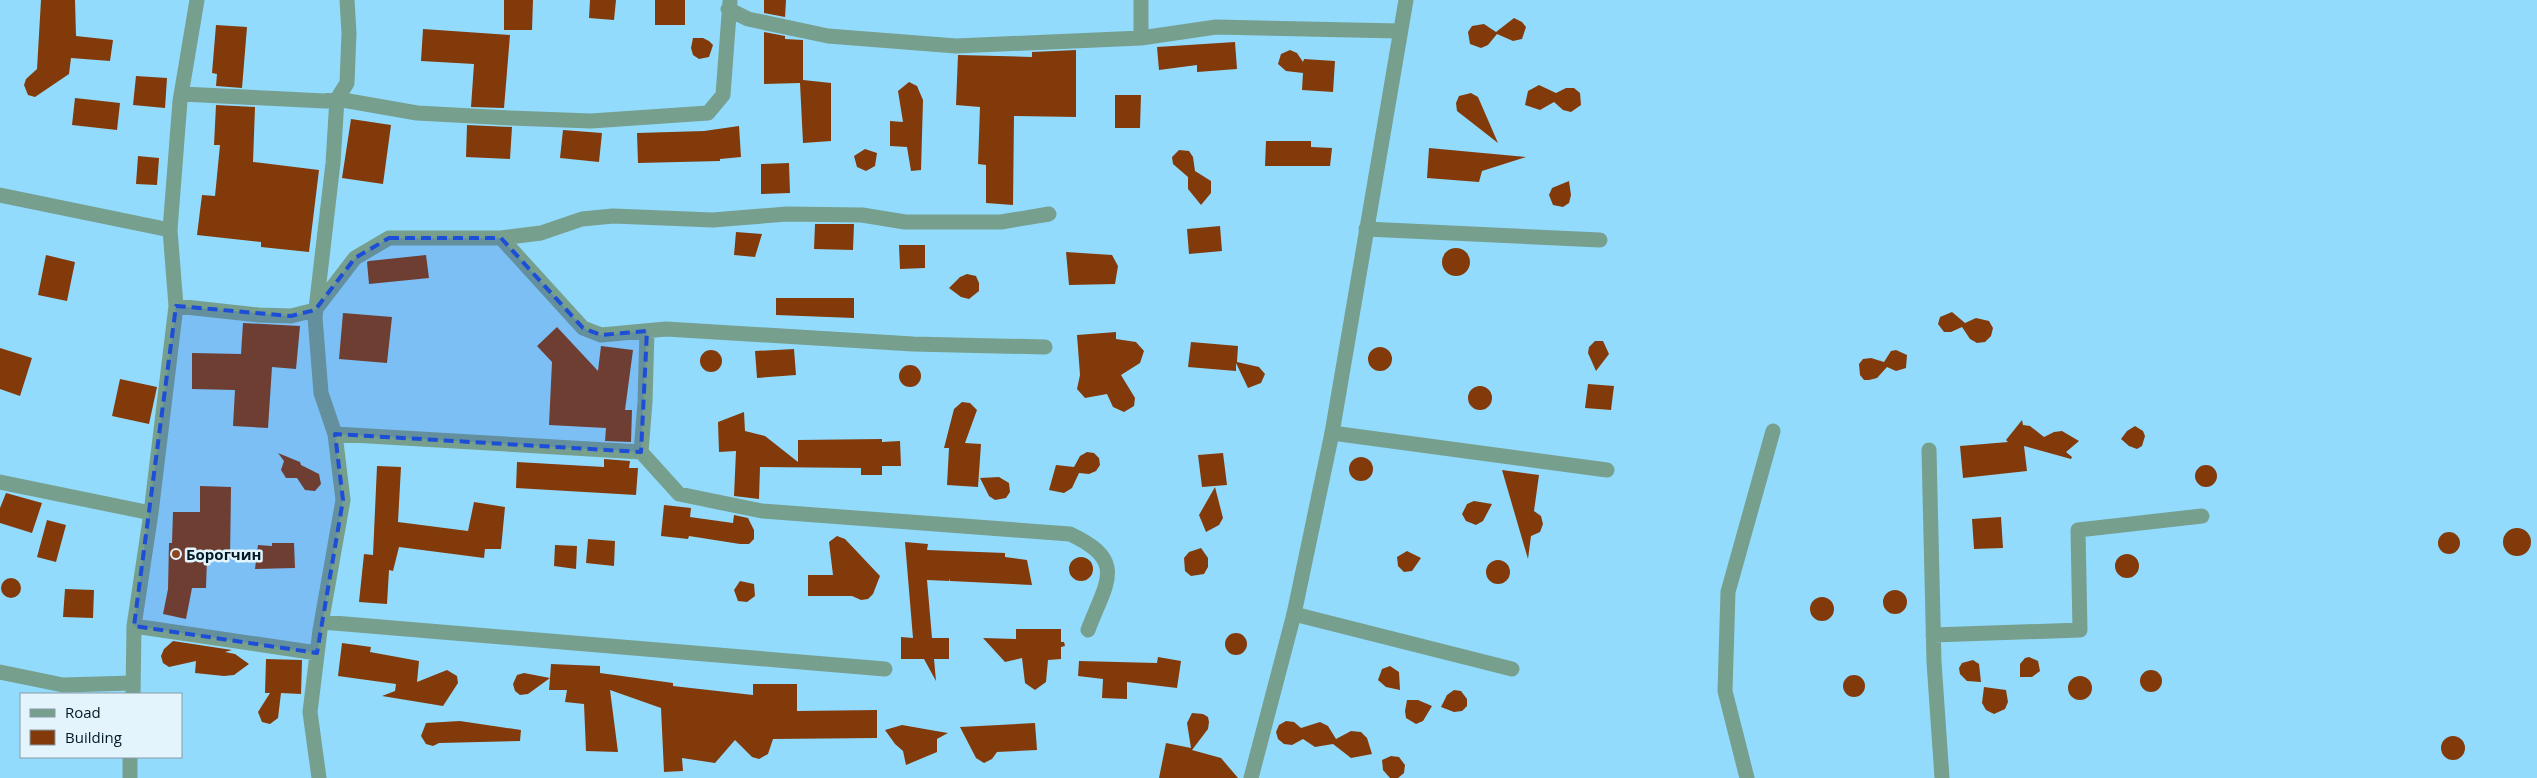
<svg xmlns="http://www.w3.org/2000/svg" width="2537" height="778" font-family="'Open Sans',sans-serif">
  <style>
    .building { fill: #833a0a }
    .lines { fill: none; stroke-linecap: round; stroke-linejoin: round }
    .minor { stroke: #769f8e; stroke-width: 15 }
    .tertiary { stroke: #769f8e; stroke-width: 15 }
    .marked { fill: #1d4ed8; fill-opacity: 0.2; stroke: #1d4ed8; stroke-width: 4; stroke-dasharray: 10 6; stroke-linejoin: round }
    .poi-dot { fill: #8e4820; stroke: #e3f4fc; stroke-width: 2 }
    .labels { text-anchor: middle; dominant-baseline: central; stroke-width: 5; stroke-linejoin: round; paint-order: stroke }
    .poi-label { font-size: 15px; font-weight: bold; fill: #001924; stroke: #e3f4fc; text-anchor: start }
  </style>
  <rect width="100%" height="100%" fill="#93dbfc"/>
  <path class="building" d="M41,0H75L76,36L113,40L110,61L71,58L69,74L35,97L28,95L24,85L26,79L37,69Z
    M504,0H533L532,30H504Z
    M590,0H616L614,20L589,18Z
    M655,0H685V25H655Z
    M764,0H786L785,17L764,13Z
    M1514,18L1522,22L1526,27L1522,39L1513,41L1497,34L1488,45L1481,48L1470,44L1468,32L1472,26L1484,24L1496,32Z
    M216,25L247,27L242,88L216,86L217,74L212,73Z
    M423,29L510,35L504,108L471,107L474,64L421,61Z
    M764,32L785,36V39L803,40V80L831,83V141L803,143L800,83L764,84Z
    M693,38H703L709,41L713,45L709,57L699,59L693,55L691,48Z
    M1235,42L1237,69L1197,72V65L1159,70L1157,47Z
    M1076,50V117L1014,116L1013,205L986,203V165L978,164L980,107L956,105L958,55L1032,57V52Z
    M1290,50L1297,53L1303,62L1304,59L1335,61L1333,92L1302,90L1303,73L1286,71L1278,64L1281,54Z
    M136,76L167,78L165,108L133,105Z
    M909,82L917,86L923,100L921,170L911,171L907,147L890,146V121L903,122L898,91Z
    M1539,85L1556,93L1566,88H1574L1580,93L1581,105L1571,112L1563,110L1554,102L1540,110L1525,105L1528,91Z
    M1471,93L1478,97L1498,143L1457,111L1456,103L1459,96Z
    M1115,95H1141L1140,128H1115Z
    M75,98L120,103L117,130L72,125Z
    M216,105L255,107L253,162L319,170L309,252L261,247V242L197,235L202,195L215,196L220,145H214Z
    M351,119L391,125L383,184L342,178Z
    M467,125L512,127L510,159L466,157Z
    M739,126L741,157L720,159V161L638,163L637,133L704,131Z
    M563,130L602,133L599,162L560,158Z
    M1266,141H1311V147L1332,148L1330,166H1265Z
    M1429,148L1526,157L1482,171L1479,182L1427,178Z
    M865,149L877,153L875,166L866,171L857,167L854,156Z
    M1179,150L1189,151L1193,157L1195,171L1211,181V193L1201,205L1188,189V177L1173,164L1172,157Z
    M138,156L159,158L157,185L136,184Z
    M789,163L790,193L761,194V164Z
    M1569,181L1571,195L1569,203L1563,207L1553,205L1549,195L1552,188Z
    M815,224H854L853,250L814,249Z
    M1220,226L1222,251L1189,254L1187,229Z
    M736,232L762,234L755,257L734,255Z
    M899,245H925V268L900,269Z
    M1442 262a14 14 0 1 1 28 0a14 14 0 1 1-28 0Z
    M1066,252L1112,255L1118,266L1115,284L1069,285Z
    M46,255L75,262L67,301L38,295Z
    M426,255L429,278L369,284L367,262L369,261Z
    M967,274L976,276L979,283V291L969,299L961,297L949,288L960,277Z
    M776,298H854V318L776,315Z
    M1952,312L1965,323L1976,318L1989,321L1993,328L1991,336L1985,342L1977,343L1970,339L1962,327L1951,332H1944L1938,324L1940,317Z
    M343,313L392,317L387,363L339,359Z
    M243,323L300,326L296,369L272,367L268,428L233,426L235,390L192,389V353L241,354Z
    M557,327L598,371L601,346L633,350L625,410H632L631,442L605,441L606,428L549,425L552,362L537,346Z
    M1116,332V339L1136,342L1144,351L1140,363L1121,375L1135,398L1134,406L1124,412L1113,407L1107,394L1085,398L1077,389L1080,375L1077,335Z
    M1595,341H1603L1609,354L1596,371L1588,353L1589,347Z
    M1191,342L1238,346L1237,362L1259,367L1265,374L1261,383L1248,388L1236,363V371L1188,367Z
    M1368 359a12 12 0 1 1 24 0a12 12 0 1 1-24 0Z
    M0,348L32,358L20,396L0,389Z
    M794,349L796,375L757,378L755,351Z
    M1896,350L1907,355L1906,368L1896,371L1887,367L1877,378L1869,380H1864L1860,375L1859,364L1863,359L1871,358L1884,362L1891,351Z
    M700 361a11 11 0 1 1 22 0a11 11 0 1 1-22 0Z
    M899 376a11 11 0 1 1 22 0a11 11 0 1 1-22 0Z
    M120,379L157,387L149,424L112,416Z
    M1588,384L1614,386L1611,410L1585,408Z
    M1468 398a12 12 0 1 1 24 0a12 12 0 1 1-24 0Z
    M962,402L970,403L977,410L965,443L981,444L978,487L947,485L949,448H944L954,409Z
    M744,412L745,431L765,436L798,462V440L882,439V442L900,441L901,466H882V475H861V468L760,467L759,499L734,496L736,451L719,452L718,422Z
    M2022,420L2023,425L2030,426L2044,437L2054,432L2062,431L2079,441L2066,452L2072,457L2071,459L2024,446L2027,471L1963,478L1960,446L2008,442L2006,440Z
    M2135,426L2143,431L2145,436L2142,446L2137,449L2129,446L2121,439L2127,431Z
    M1087,452L1094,453L1099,458L1100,465L1096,471L1089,474L1079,473L1072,488L1064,493L1049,490L1056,465L1074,467L1080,456Z
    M278,453L300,462L301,465L319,474L321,484L315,491L305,490L297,478H286L281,470L284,461Z
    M1223,453L1227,485L1202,487L1198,455Z
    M1349 469a12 12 0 1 1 24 0a12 12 0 1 1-24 0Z
    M604,459L630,461L629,468H638L636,495L516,488L517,462L604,467Z
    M2195 476a11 11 0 1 1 22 0a11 11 0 1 1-22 0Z
    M377,466L401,467L398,522L468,531L474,502L505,507L501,549H485L484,558L399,547L393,571L389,570L387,604L359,602L364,554L373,555Z
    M1502,470L1539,475L1534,511L1541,516L1543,524L1540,532L1531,536L1528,559Z
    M999,477L1009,483L1010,492L1006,498L995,500L989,496L980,478Z
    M200,486L231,487L230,560L207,558L206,588H192L186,619L163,614L168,589L169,543H172L173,512H200Z
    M1215,487L1223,518L1219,525L1206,532L1199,515Z
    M6,493L42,503L32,533L0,523V508Z
    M1474,501L1492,504L1483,521L1476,525L1466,521L1462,514L1467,504Z
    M664,505L691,508L690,517L733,523L734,515L748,518L754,530V539L749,544H740L689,536L688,539L661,536Z
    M2001,517L2003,548L1974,549L1972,519Z
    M47,520L66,525L56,562L37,557Z
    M2503 542a14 14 0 1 1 28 0a14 14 0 1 1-28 0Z
    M2438 543a11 11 0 1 1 22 0a11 11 0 1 1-22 0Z
    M837,536L845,539L880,576L873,594L868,599L861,600L852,596H808V575H833L829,542Z
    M588,539L615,541L614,566L586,563Z
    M905,542L928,544L927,550L1005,553V557L1027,560L1032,585L950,581L949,579V581L927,580L932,638H949V659H934L936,681L924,659H901V637L913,638Z
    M272,543H294L295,568L255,569L258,545L272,546Z
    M555,545L577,546L576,569L554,566Z
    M1201,548L1208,558V567L1204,574L1191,576L1185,571L1184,558L1189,552Z
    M1407,551L1421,558L1412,571L1404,572L1398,566L1397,557Z
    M2115 566a12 12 0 1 1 24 0a12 12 0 1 1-24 0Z
    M1069 569a12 12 0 1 1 24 0a12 12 0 1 1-24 0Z
    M1486 572a12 12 0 1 1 24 0a12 12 0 1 1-24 0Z
    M1 588a10 10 0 1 1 20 0a10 10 0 1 1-20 0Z
    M740,581L754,584L755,596L747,602L738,601L734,590Z
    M65,589L94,590L93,618L63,617Z
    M1883 602a12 12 0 1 1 24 0a12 12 0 1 1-24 0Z
    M1810 609a12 12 0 1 1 24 0a12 12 0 1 1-24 0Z
    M1016,629H1061V642H1064L1065,646L1061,647V659L1048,660L1046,682L1035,690L1025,683L1022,658L1005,662L983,638L1016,639Z
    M1225 644a11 11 0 1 1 22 0a11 11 0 1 1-22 0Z
    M173,641L232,650L225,652L235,654L249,664L234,675L224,676L195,673L196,661L169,667L163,663L161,656L164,649Z
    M342,643L371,647L370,652L419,661L417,682L447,670L457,676L458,683L443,706L382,696L395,691L396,684L338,676Z
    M1158,657L1181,661L1177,688L1127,682V699L1102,698L1103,679L1078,676L1079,661L1157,663Z
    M2029,657L2038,661L2040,671L2032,677H2020V664L2025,658Z
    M266,659L302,660L301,694L281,693L278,718L270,724L262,722L258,712L270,693H265Z
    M1973,660L1979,664L1981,682L1967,681L1960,674L1959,668L1962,663Z
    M551,664L600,666V673L673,683V686L753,695V684H797V711L877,710V738L773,739L768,754L759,759L752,757L735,740L715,763L682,758L683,771L664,772L661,708L610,690L618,752L586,751L584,704L565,702L567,690H549L550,678L528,694L520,695L515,691L513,684L517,675L524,673L550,678Z
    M1390,666L1399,672L1400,690L1386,687L1378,680L1382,669Z
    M2140 681a11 11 0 1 1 22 0a11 11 0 1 1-22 0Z
    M1843 686a11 11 0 1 1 22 0a11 11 0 1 1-22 0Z
    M2068 688a12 12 0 1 1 24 0a12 12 0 1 1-24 0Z
    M1984,687L2006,690L2008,702L2005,709L1994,714L1986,710L1982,703Z
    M1454,690L1461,691L1467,699V706L1462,711L1454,712L1441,707L1447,695Z
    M1407,700H1418L1432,706L1423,721L1416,724L1406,718L1405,711Z
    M1192,713L1203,714L1208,717L1209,722L1208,729L1192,750L1221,758L1238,778H1159L1166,743L1191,748L1187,723Z
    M460,721L521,730L520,741L439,743L433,746L426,744L421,736L426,723Z
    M1286,721L1294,722L1301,728L1320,722L1328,726L1336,739L1351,731L1361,732L1367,738L1372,754L1351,758L1333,744L1315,747L1303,739L1292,745L1284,744L1278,739L1276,732L1279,725Z
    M1035,723L1037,750L997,752L992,759L984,763L976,758L960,727Z
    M902,725L936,731L948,733L937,739V752L906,765L903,751L895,744L885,730Z
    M2441 748a12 12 0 1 1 24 0a12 12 0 1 1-24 0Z
    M1391,756L1399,757L1405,765L1404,773L1398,778H1390L1383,770L1382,760Z"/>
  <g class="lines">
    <path class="minor" d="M728,9L748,19L828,36L956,46L1141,38L1216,27L1399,31
      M1141,38V0
      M182,94L325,101L337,99L417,113L510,118L591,121L708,113L723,95L730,1
      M0,195L170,230
      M1366,229L1600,240
      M501,238L583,328L601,335L666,329L913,344L1045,347
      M176,306L259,315L291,316L315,310L355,258L389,238H501L541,233L582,219L613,216L713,220L787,214L862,215L905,222H1001L1049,214
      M1332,433L1607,470
      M335,434L641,452L679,494L762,511L1070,534C1128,561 1106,582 1088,630
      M1929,450L1934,662L1942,778
      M641,452L645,402L647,331
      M0,482L151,513
      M1294,614L1512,669
      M322,622L885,669
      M134,626L317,653
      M1933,635L2080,630L2078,530L2202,516
      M0,672L63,685L133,683
      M133,694L134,626L151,513L176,306L170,230L180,101L197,0
      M130,778V757
      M319,778L310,712L320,630L343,500L335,434L321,393L315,317L333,163L337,99L347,83L349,33L347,0
      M1747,778L1725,691L1728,592L1773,431"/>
    <path class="tertiary" d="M1251,778L1294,614L1332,433L1406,0"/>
  </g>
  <path class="marked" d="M389,238H501L583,328L601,335L647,331L641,452L335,434L343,500L317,653L134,626L176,306L291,316L315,310L355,258Z"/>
  <circle class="poi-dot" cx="176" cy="554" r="5"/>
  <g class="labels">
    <g class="poi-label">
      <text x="186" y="554">Борогчин</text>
    </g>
  </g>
  <rect x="20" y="693" width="162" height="65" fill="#e3f4fc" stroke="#889ca6"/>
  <rect x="30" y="709" width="25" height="8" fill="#769f8e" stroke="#889ca6"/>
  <text x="65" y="718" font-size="15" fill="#001924">Road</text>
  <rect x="30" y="730" width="25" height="15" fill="#833a0a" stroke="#889ca6"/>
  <text x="65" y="743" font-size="15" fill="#001924">Building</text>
</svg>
